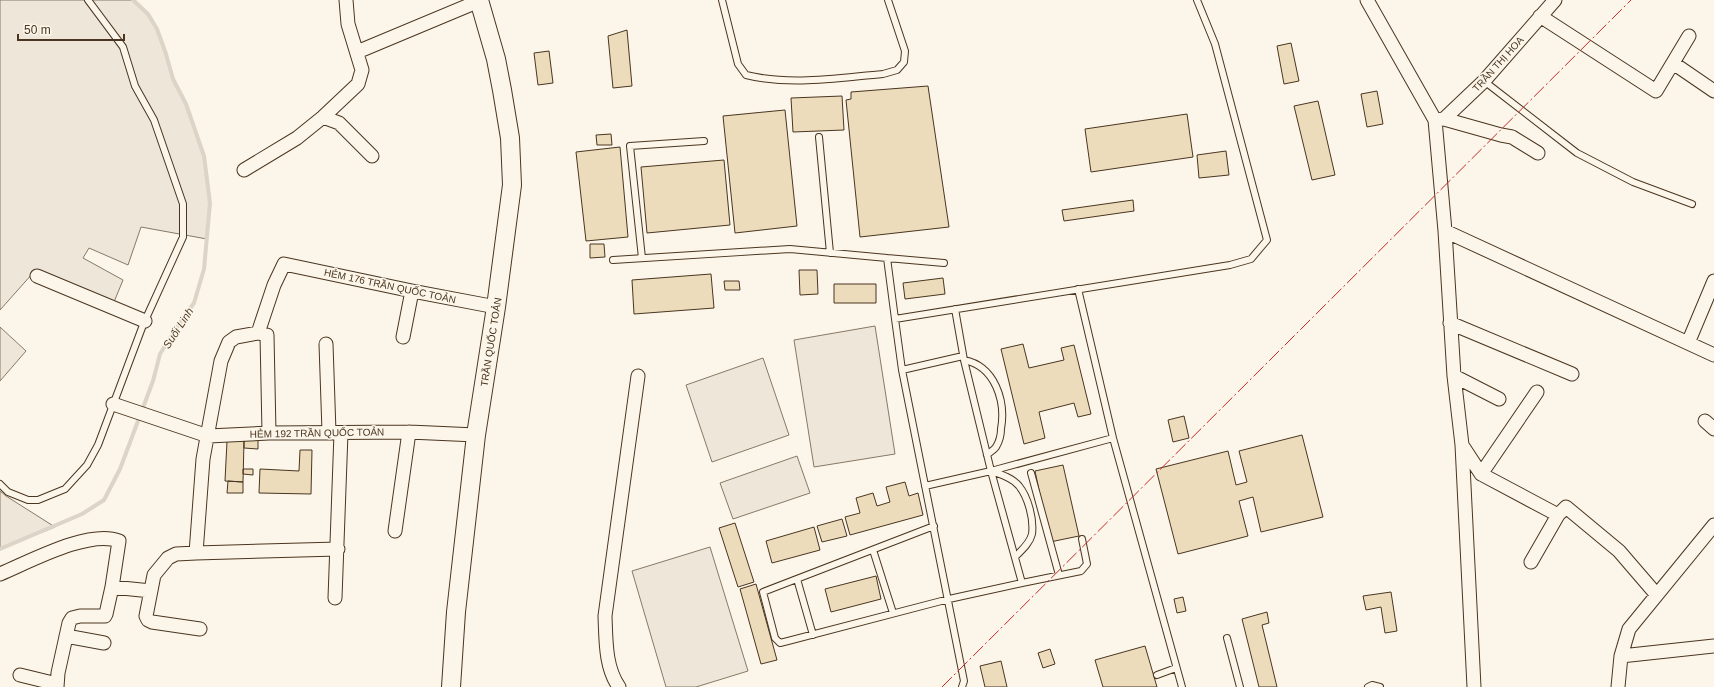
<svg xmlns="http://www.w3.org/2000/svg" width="1714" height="687" font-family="Helvetica,sans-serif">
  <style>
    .green { fill: #ede6d9; stroke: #887966 }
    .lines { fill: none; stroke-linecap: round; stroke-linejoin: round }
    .stream { stroke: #dcd4c6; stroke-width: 4 }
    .building { fill: #ecdcbc; stroke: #4a3520 }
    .lane-casing { stroke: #4a3520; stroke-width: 8 }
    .street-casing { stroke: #4a3520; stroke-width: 15 }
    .secondary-casing { stroke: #4a3520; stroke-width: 20 }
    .lane { stroke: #fbf6e9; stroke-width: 6 }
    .street { stroke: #fbf6e9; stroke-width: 13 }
    .secondary { stroke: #fbf6e9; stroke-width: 18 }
    .power { stroke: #c62828; stroke-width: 1; stroke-dasharray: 14 3 2 3; stroke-linecap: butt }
    .labels { text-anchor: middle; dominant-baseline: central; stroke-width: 3; stroke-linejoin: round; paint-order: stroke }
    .street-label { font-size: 10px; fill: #4a3520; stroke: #fbf6e9 }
    .water-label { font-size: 11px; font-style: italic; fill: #4a3520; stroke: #fbf6e9 }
  </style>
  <rect width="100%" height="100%" fill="#fbf6e9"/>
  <path class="green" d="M0,0H133L148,14L157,29L166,54L173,79L186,104L204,156L210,203L207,239L141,227L128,265L89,248L83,258L123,280L114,302L33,273L0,310Z
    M875,326L895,454L814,467L794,340Z
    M0,327L26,351L0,381Z
    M763,358L789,435L712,462L686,385Z
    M797,456L810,493L733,519L720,483Z
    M0,491L6,496L55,527L0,549Z
    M710,547L748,671L696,687H666L632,571Z"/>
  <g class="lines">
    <path class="stream" d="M0,549L82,514L104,500L120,469L153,381L160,354L175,330L194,303L204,269L210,203L204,156L186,104L173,79L166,54L157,29L148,14L133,0"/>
  </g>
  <path class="building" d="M627,30L632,86L613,88L608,36Z
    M1291,43L1299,81L1284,84L1277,46Z
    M549,51L553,83L538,85L534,53Z
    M928,86L949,227L860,237L846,100L851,99V92Z
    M1377,91L1383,124L1367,127L1361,94Z
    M842,96L844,130L793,132L791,98Z
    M1318,101L1335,175L1312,180L1294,106Z
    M785,110L797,226L735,233L723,116Z
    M1187,114L1193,157L1091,172L1085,129Z
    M611,134L612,145H597L596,135Z
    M620,147L628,237L586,241L576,152Z
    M1226,151L1229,175L1199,178L1197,155Z
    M724,160L730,225L647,233L641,167Z
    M1133,200L1134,211L1064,221L1062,210Z
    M590,244H604L605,257L590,258Z
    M799,270H817L818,294L800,295Z
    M711,274L714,308L634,314L632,280Z
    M943,278L945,294L905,299L903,283Z
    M724,281H739L740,290H725Z
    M834,284H876V303H834Z
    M1023,344L1029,368L1064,360L1061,348L1074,345L1091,414L1078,417L1074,403L1039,412L1045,438L1024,444L1001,349Z
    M1184,416L1189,438L1173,442L1168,420Z
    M1302,435L1323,517L1261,532L1253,497L1239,501L1248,536L1178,554L1156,469L1228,451L1236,485L1247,482L1239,451Z
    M258,438V449L244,448V440Z
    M244,440L243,482L225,481L227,441Z
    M300,450H312L311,494L259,493L260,469L299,471Z
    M1063,465L1079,536L1050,542L1035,471Z
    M243,469H253V475L243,474Z
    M228,481L243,482V493H227Z
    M905,482L909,496L918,493L923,515L850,535L845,517L860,513L856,498L873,493L877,506L890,502L886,487Z
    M842,519L847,536L822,542L817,526Z
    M735,523L754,582L738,587L719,528Z
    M814,527L820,550L772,563L766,541Z
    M876,576L881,599L831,612L825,589Z
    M756,584L777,660L761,664L740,589Z
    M1391,592L1397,631L1385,633L1381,607L1366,610L1363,596Z
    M1183,597L1186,611L1177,613L1174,599Z
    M1267,612L1269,623L1262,625L1277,687H1259L1242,619Z
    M1145,646L1157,687H1103L1095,660Z
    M1050,649L1055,664L1043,668L1038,653Z
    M1001,661L1007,687H985L980,666Z"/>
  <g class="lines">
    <g class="lane-casing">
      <path id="lane" d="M722,0L738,64L746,75C791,86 837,78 883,74L897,70L904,62L905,51L888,0
        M1484,81L1577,153L1633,182L1692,204
        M819,137L830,253
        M642,258L630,146L704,141
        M887,258L944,263
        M613,260L790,249L887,258L895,319
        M1078,289L1113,438L1182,687
        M964,360C995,366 1006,401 1001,429C1001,434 999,442 996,447C994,450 990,452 987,455
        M902,370L963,356
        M991,471C1000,474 1013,478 1019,486C1028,497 1034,519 1032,534C1030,543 1022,550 1015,557
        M1031,473L1059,575
        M0,484L8,492L28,500H38L65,489L87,465L98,445L143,325L183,237V204L154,120L135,86L123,47L88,0
        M925,486L991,471L1113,438
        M934,526L763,592L775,638L780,643L788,641L949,599L1022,583L991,471L964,360L955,309
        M873,550L893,613
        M797,579L813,635
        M1022,583L1081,571L1087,564L1082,539
        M1227,638L1240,687
        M1157,675L1176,668
        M962,687L964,681L902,370L895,319L1230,265L1251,259L1267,240L1215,44L1197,0
        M1368,687L1372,685L1380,687"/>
    </g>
    <g class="street-casing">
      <path id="street" d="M1367,0L1435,120L1445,231L1454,376L1462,445L1474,687
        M1540,16L1656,91L1689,36
        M357,52L479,1
        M1673,63L1714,91
        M323,117L339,123L372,156
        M1444,119L1501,135L1512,137L1538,153
        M1435,120L1444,119L1484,81L1555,0
        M244,170L297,138L323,117L358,84L362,70L348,24L346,0
        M1445,231L1714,355
        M37,276L145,321
        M1450,323L1572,374
        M258,333L236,337L229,342L221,361L203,459L196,553L338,549
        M403,337L412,291
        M1688,343L1714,281
        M326,344L329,432
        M1454,376L1499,399
        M113,404L208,436L269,433L409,432L476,435
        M1705,421L1714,429
        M269,433L267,335L258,333L274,285L284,264L412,291L496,307
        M1462,445L1481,474L1558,515L1566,507L1619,551L1656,594
        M1481,474L1537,392
        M395,531L409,432
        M196,553L176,554L168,558L154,575L146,616L148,620L152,622L200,629
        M1531,562L1558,515
        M0,574C29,562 89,529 119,541L112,587L106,614L105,616H80L72,618L69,623L58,673L57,687
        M112,587L151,591
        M335,598L341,433
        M66,636L104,643
        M1621,656L1714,646
        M20,675L57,684
        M619,687C605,667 606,640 605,616L638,376
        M1618,687L1621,656L1629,629L1714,525"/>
    </g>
    <g class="secondary-casing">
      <path id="secondary" d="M451,687L456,612L476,435L496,307L512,185L510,138L502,90L496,59L479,0"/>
    </g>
    <use href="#lane" class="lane"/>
    <use href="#street" class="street"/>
    <use href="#secondary" class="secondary"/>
    <path class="power" d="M942,687L1631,0"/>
  </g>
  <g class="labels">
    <g class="street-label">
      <text transform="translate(1498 64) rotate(-48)">TRẦN THỊ HOA</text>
      <text transform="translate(390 286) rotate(12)">HẺM 176 TRẦN QUỐC TOẢN</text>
      <text transform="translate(491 342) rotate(-81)">TRẦN QUỐC TOẢN</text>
      <text transform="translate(317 433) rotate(-1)">HẺM 192 TRẦN QUỐC TOẢN</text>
    </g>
    <g class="water-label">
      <text transform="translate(178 328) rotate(-57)">Suối Linh</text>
    </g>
  </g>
  <path d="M18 34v6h106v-6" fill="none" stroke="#4a3520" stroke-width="2"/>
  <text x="24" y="34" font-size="12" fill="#4a3520" stroke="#fbf6e9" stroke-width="3" paint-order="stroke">50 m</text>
</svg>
